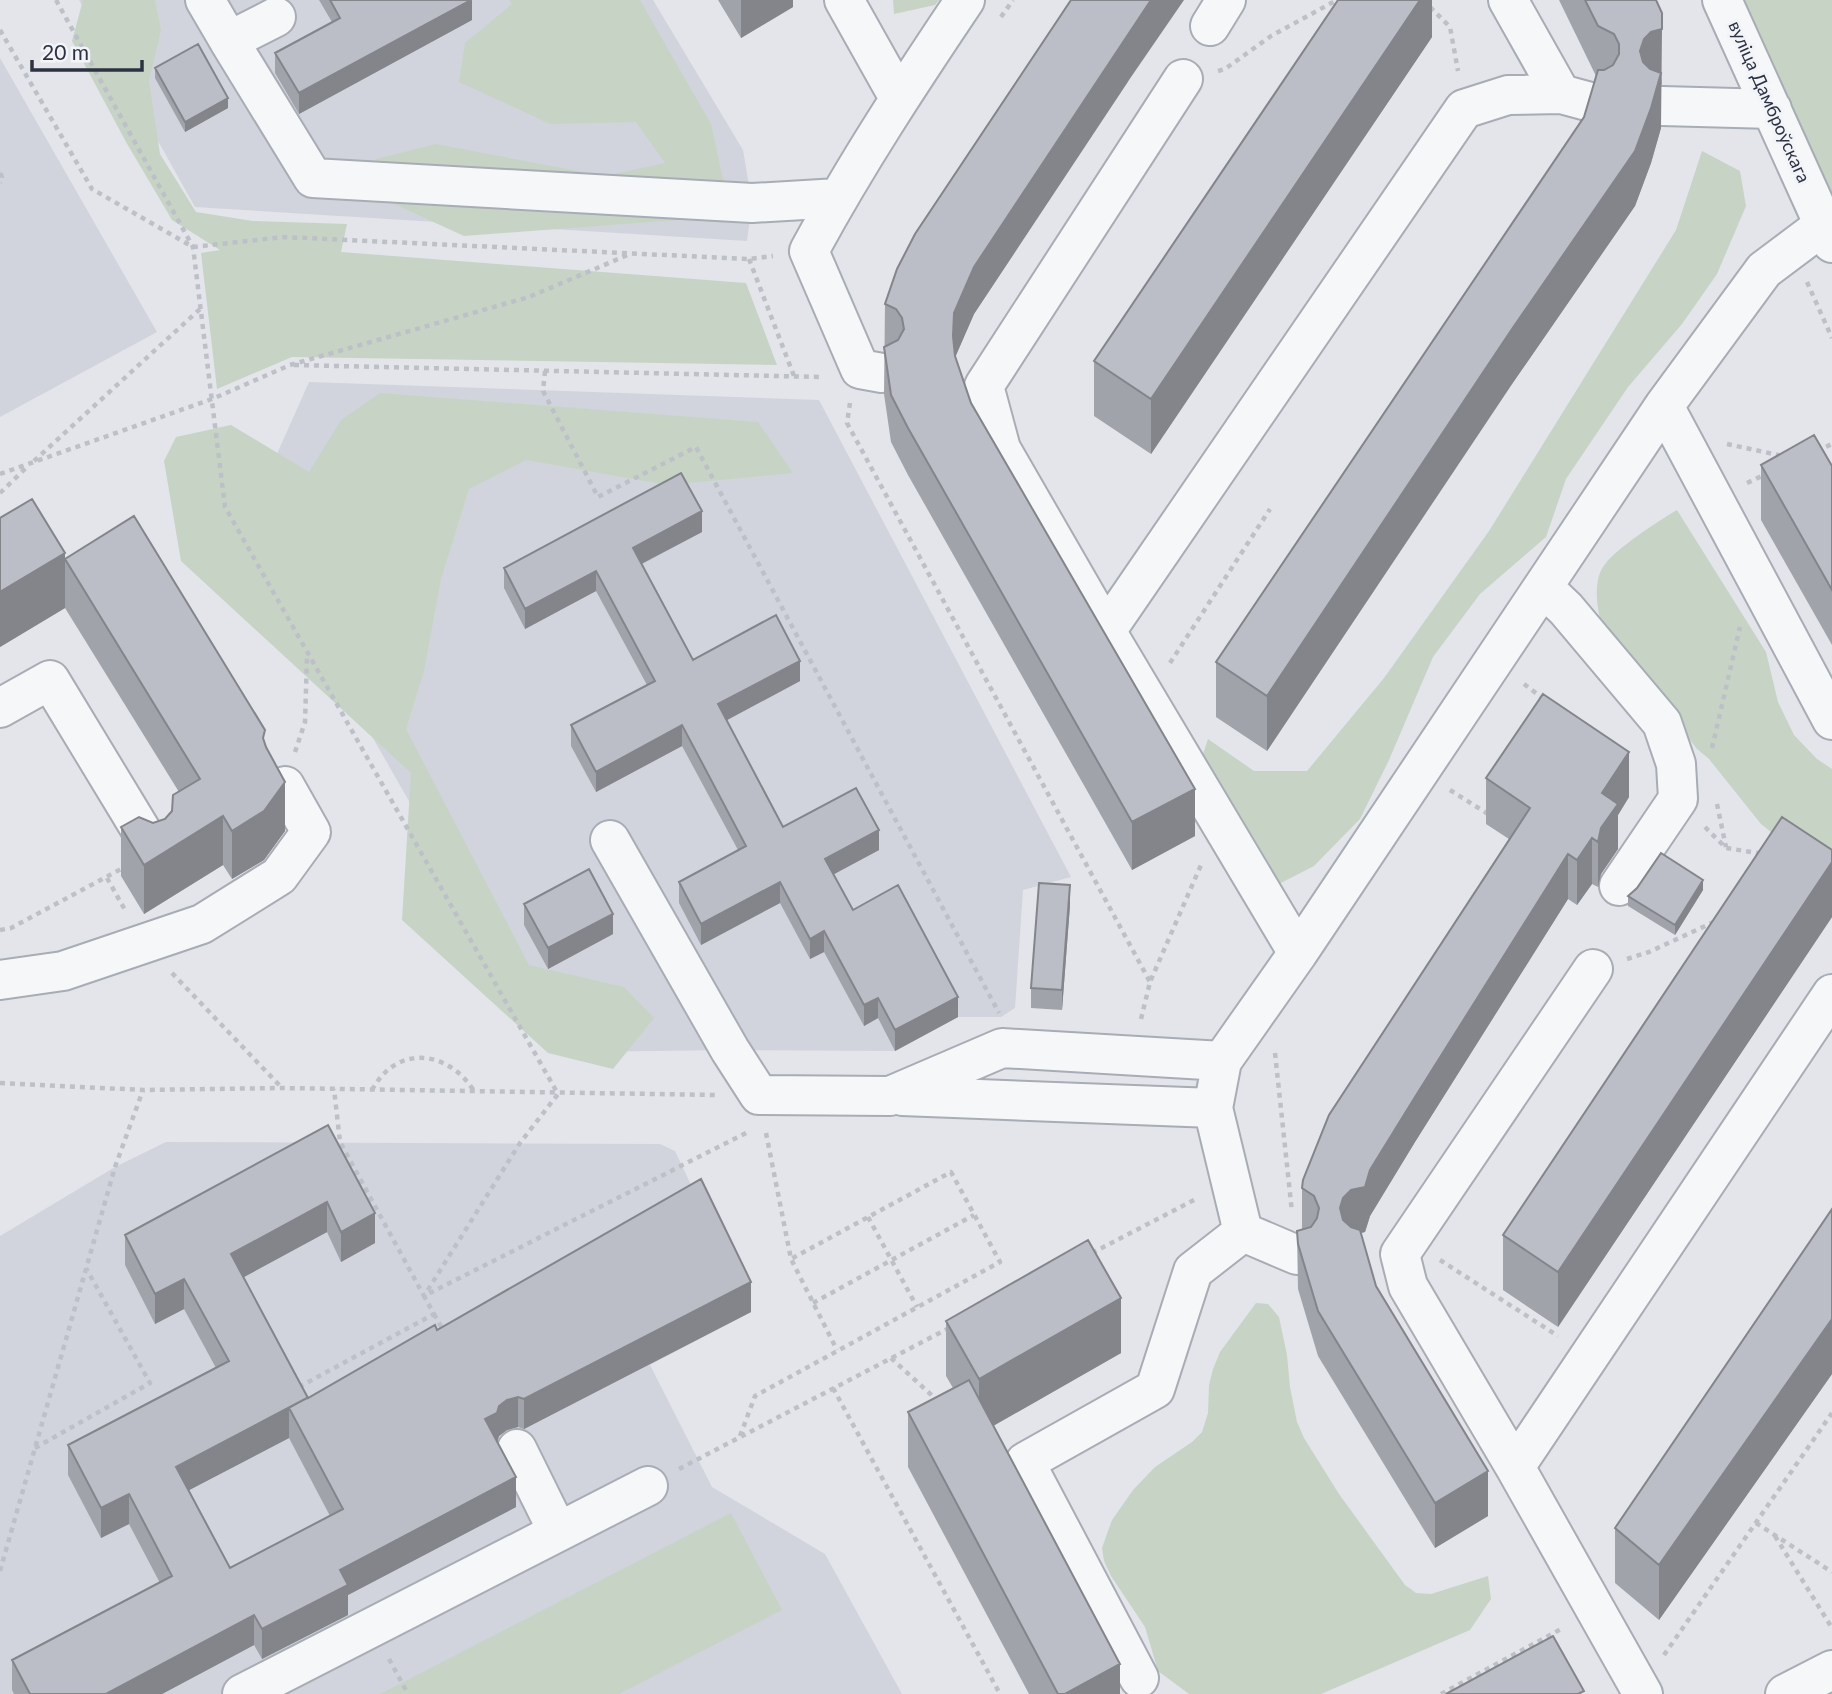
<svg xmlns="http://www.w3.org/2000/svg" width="1832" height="1694" font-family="Lato,sans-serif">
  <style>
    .built { fill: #d1d4dc }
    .green { fill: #c7d4c5 }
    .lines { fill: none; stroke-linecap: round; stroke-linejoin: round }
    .minor-casing { stroke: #a8acb4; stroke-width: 42 }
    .path { stroke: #bdc0c6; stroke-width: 4.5; stroke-dasharray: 5 5; stroke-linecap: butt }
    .minor { stroke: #f6f7f9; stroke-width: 38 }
    .wall { fill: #a1a3ab; fill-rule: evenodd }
    .shaded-wall { fill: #83858b }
    .building { fill: #bbbec7; stroke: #83858b; stroke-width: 2; fill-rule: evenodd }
    .labels { text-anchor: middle; stroke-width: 6; stroke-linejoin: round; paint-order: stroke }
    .street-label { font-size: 18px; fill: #2c3242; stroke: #f3f4f8 }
  </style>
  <rect width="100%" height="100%" fill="#e3e5ea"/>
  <path class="built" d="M79 0H653L743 150 752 203 747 241 195 207Z
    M0 58 157 332 0 417Z
    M309 382 819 400 1071 877 1023 890 1015 1008 1001 1017H958L895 1051 730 1050 573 1052 511 980 248 519Z
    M166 1142 660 1144 675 1151 751 1312 650 1365 712 1487 825 1554 902 1694H0V1236L115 1167Z"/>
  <path class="green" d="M83 0H155L161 30 149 81 160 154 196 212 253 221 347 224 341 252 746 283 777 365 292 357 217 389 201 253 220 250 172 220 126 142 72 41Z
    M509 0H640L711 124 731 216 464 236 383 199 376 159 436 144 604 176 665 163 636 122 550 124 459 82 465 43 512 4Z
    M893 0H939L935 5 894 14Z
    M1733 0H1832V209Z
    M1702 151 1740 171 1746 206 1717 274 1682 324 1628 387 1566 479 1546 537 1480 594 1433 657 1389 760 1360 819 1314 866 1275 886 1200 763 1208 739 1254 771H1307L1384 678 1489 531 1676 230Z
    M380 393 758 422 793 473 667 485 526 460 469 489 441 579 424 671 406 729 529 965 624 987 654 1018 613 1069 548 1053 402 920 411 773 181 561 164 461 176 437 231 425 309 472 341 420Z
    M1677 510 1766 652 1778 702 1794 735 1817 759 1832 769V850L1785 838 1771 832 1761 824 1709 759 1697 749 1602 626C1597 610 1593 582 1603 567 1613 550 1660 520 1677 510Z
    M1256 1303 1268 1304 1279 1317 1287 1355 1290 1387 1297 1422 1304 1438 1339 1494 1405 1585 1416 1593 1431 1594 1488 1576 1491 1599 1470 1630 1321 1694H1189L1158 1671 1145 1627 1111 1576 1104 1561 1102 1548 1112 1520 1133 1490 1155 1467 1192 1442 1202 1432 1208 1413 1209 1385 1213 1369 1220 1352Z
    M731 1513 782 1610 619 1694H380Z"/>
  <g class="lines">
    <defs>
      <path id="minor" d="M205 0 229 41
        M844 0 899 98
        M1508 0 1561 94 1598 104
        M1722 0 1832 243
        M276 17 229 41 313 178 752 203 838 198
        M1210 26 1226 0
        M1183 79 984 386 1001 449 1106 631 1298 953
        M1662 106 1772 109
        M882 373 860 369 809 251C856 164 910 82 965 0
        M1664 406 1832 720
        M1544 588 1566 609 1662 723 1676 764 1678 799 1619 886
        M1106 631 1464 109 1508 95 1561 94
        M0 708 50 680 153 850
        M610 840 730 1050 759 1095 890 1096 1002 1048 1222 1061
        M1593 969 1400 1254 1408 1286 1515 1467 1643 1694
        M0 980 63 971 202 924 279 876 311 832 285 786
        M902 1096 1213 1108
        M1297 1255 1243 1232 1213 1108 1222 1061 1298 953 1664 406 1764 270 1824 225
        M517 1449 558 1532
        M1515 1467 1832 994
        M1139 1678 1025 1462 1155 1389 1193 1271 1243 1232
        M242 1694 648 1486
        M1785 1694 1832 1670"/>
    </defs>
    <use href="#minor" class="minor-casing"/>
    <path class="path" d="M56 0 193 247 225 507 558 1094 520 1143 424 1296 340 1142 334 1089
      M1423 0 1450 27 1458 71
      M1001 17 1013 0
      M0 30 92 189 193 247 284 237 749 259 773 256
      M1218 71 1225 69 1271 36 1337 0
      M0 173 2 177 0 183
      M749 259 794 376
      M1807 282 1832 338
      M294 365 821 377
      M545 371 543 391 598 497 696 447 999 1013
      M850 403 847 423 1150 982
      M1727 444 1783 456
      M1817 451 1832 444
      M34 461 200 309
      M0 474 212 399 290 365 529 297 630 254
      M1747 483 1764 475
      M0 493 27 467
      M1170 663 1270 509
      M1524 684 1545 700
      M1712 748 1740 627
      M295 752 305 722 307 657
      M1450 790 1488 814 1490 813
      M1717 804 1726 847
      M1705 827 1726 848 1764 854
      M107 878 125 910
      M0 930 11 928 123 868
      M1627 959 1649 952 1716 921
      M172 973 282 1088
      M1141 1019 1150 982 1201 865
      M1275 1053 1292 1212
      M0 1083 143 1090 282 1088 715 1095
      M372 1090C397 1044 448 1050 474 1091
      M766 1133 791 1259 837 1350
      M868 1217 917 1307
      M1092 1253 1196 1199
      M1440 1260 1558 1336
      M813 1303 974 1215
      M434 1314 443 1330
      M891 1358 938 1401
      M299 1387 434 1314 424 1296 748 1132
      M833 1388 1000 1694
      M740 1436 755 1396 1000 1262 951 1172 791 1259
      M35 1448 150 1383 86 1268
      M679 1469 951 1327
      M1756 1523 1832 1572
      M1775 1536 1832 1628
      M0 1571 115 1167 143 1090
      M1664 1655 1832 1413
      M389 1659 408 1694
      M1441 1694 1563 1628"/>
    <use href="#minor" class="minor"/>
  </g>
  <path class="wall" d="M319 0H472V20L299 114 275 73V53L332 22Z
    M718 0H793V7L741 38Z
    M1432 0V37L1151 454 1094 416V361Z
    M1559 0H1656L1662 84 1661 85V128L1651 163 1635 206 1512 384 1267 751 1216 717V662L1584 117 1596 76Z
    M155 68 228 108 185 132 155 78Z
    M1129 80 974 314 955 357 971 403 1195 836 1132 870 908 475 891 442 884 394 885 304Z
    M1761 465 1832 466V645L1761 520Z
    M0 518 65 559 265 745 285 831 264 860 232 879 223 865 144 914 121 876V827L153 823 165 819 172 811 179 792 65 608 0 647Z
    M702 532 642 564 693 660 800 681 726 720 783 827 879 850 834 874 853 910 958 1017 895 1051 878 1018 864 1026 824 952 810 959 780 903 701 945 679 903V882L738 850 682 746 596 792 571 746V725L647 685 596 591 525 629 504 588V568Z
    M1486 778 1629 797 1618 815V849L1601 874 1598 887 1592 884 1577 905 1568 899 1415 1142 1370 1216 1365 1232 1361 1233 1376 1286 1488 1516 1435 1548 1318 1356 1298 1289 1297 1231 1302 1230V1188L1509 839 1486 824Z
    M1832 850V917L1558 1327 1503 1290V1235Z
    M1703 890 1675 935 1628 906V896Z
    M524 904 613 934 548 969 524 925Z
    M1070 905 1062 1010 1031 1008V988Z
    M328 1125 375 1243 341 1262 327 1232 244 1277 308 1398 437 1330 751 1312 524 1429 518 1427 507 1430 499 1436 497 1442 516 1507 348 1595V1615L262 1659 254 1645 162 1694H14L12 1690V1660L160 1583 129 1524 101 1538 68 1475V1445L216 1368 184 1309 155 1324 125 1265V1235ZM289 1438 330 1516 230 1568 189 1490Z
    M1832 1209V1374L1659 1620 1615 1583V1528Z
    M946 1321 1121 1353 993 1426 1120 1694H1029L908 1467V1412L953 1388 946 1376Z"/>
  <path class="shaded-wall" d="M472 0V20L299 114V93Z
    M741 0H793V7L741 38Z
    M1151 0H1184L1129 80 974 314 954 360 953 336 954 313 974 267Z
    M1420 0H1432V37L1151 454V399Z
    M1662 29 1661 128 1651 163 1635 206 1512 384 1267 751V696L1640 51 1644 39 1651 32Z
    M228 98V108L185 132V122Z
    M702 511V532L633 568V548Z
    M65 553V608L0 647V592Z
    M596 571V591L525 629V609Z
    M800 661V681L718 725V704Z
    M682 725V746L596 792V772Z
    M1629 752V797L1618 815V849L1601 874 1598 887V842L1602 793Z
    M285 782V831L264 860 232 879V831Z
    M1195 789V836L1132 870V822Z
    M223 816V865L144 914V865Z
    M879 830V850L825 879V859Z
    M1592 838V884L1577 905V860Z
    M1568 854V899L1415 1142 1370 1216 1365 1232 1351 1235 1343 1244 1340 1208 1343 1198 1370 1170 1415 1097Z
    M1832 862V917L1558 1327V1272Z
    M1703 880V890L1675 935V925Z
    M780 882V903L701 945V924Z
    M1070 885V905L1062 1010V990Z
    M613 914V934L548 969V948Z
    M824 931V952L810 959V939Z
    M958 997V1017L895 1051V1030Z
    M878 998V1018L864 1026V1005Z
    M327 1202V1232L231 1284V1254Z
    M375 1213V1243L341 1262V1232Z
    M184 1279V1309L155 1324V1294Z
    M751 1282V1312L524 1429V1399Z
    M1121 1298V1353L979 1434V1379Z
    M1832 1319V1374L1659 1620V1565Z
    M518 1397V1427L507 1430 499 1436 497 1443 485 1419 507 1400Z
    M307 1398 289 1408V1438L176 1497V1467Z
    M1488 1471V1516L1435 1548V1503Z
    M516 1477V1507L348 1595V1615L262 1659V1629L340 1570Z
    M129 1494V1524L101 1538V1508Z
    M254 1615V1645L162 1694H106Z
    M1120 1664V1694H1065Z"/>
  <path class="building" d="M330 0H471L299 93 275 53 340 18Z
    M1071 0H1151L974 267 954 313 953 336 955 356 971 403 1195 789 1132 822 908 428 891 395 884 347 898 340 904 329 902 318 896 309 885 304 897 269 915 234Z
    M1338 0H1420L1151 399 1094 361Z
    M1585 0H1656L1662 13V29L1651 32 1644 39 1640 51 1643 62 1650 69 1661 73 1651 108 1635 151 1512 329 1267 696 1216 662 1584 117 1598 70H1604L1613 65 1619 54V44L1614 34 1598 26Z
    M198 44 228 98 185 122 155 68Z
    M1814 435 1832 466V590L1761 465Z
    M681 473 702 511 633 548 693 660 776 615 800 661 718 704 783 827 856 788 879 830 825 859 853 910 898 885 958 997 895 1030 878 998 864 1005 824 931 810 939 780 882 701 924 679 882 746 846 682 725 596 772 571 725 655 681 596 571 525 609 504 568Z
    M32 499 65 553 0 592V518Z
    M134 516 265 730 263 738 266 747 285 782 264 811 232 831 223 816 144 865 121 827 139 817 153 823 165 819 172 811 173 795 200 779 65 559Z
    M1543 694 1629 752 1602 793 1618 804 1601 828 1598 842 1592 838 1577 860 1568 854 1415 1097 1370 1170 1365 1187 1351 1190 1343 1198 1340 1208 1343 1220 1351 1227 1360 1230 1376 1286 1488 1471 1435 1503 1318 1311 1298 1244 1297 1231 1311 1227 1317 1218 1319 1208 1314 1196 1302 1188 1303 1180 1329 1115 1530 808 1486 778Z
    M1782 817 1832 850V862L1558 1272 1503 1235Z
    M1661 853 1703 880 1675 925 1628 896 1637 888Z
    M589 869 613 914 548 948 524 904Z
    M1039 883 1070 885 1062 990 1031 988Z
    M328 1125 375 1213 341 1232 327 1202 231 1254 308 1398 435 1325 437 1330 701 1179 751 1282 524 1399 518 1397 507 1400 499 1406 497 1413 485 1419 516 1477 340 1570 348 1585 262 1629 254 1615 106 1694H30L12 1660 172 1576 129 1494 101 1508 68 1445 229 1361 184 1279 155 1294 125 1235ZM307 1398 289 1408 343 1509 230 1568 176 1467Z
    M1832 1209V1319L1659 1565 1615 1528Z
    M1088 1240 1121 1298 979 1379 946 1321Z
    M969 1380 1120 1664 1065 1694H1058L908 1412Z
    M1553 1636 1584 1691 1578 1694H1446Z"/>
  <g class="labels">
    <g class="street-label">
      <text transform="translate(1769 102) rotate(66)" y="6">вуліца Дамброўскага</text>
    </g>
  </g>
  <path d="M32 60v10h110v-10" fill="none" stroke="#2c3242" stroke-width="3.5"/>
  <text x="42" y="60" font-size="21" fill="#2c3242" stroke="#f3f4f8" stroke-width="5" paint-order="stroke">20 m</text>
</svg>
